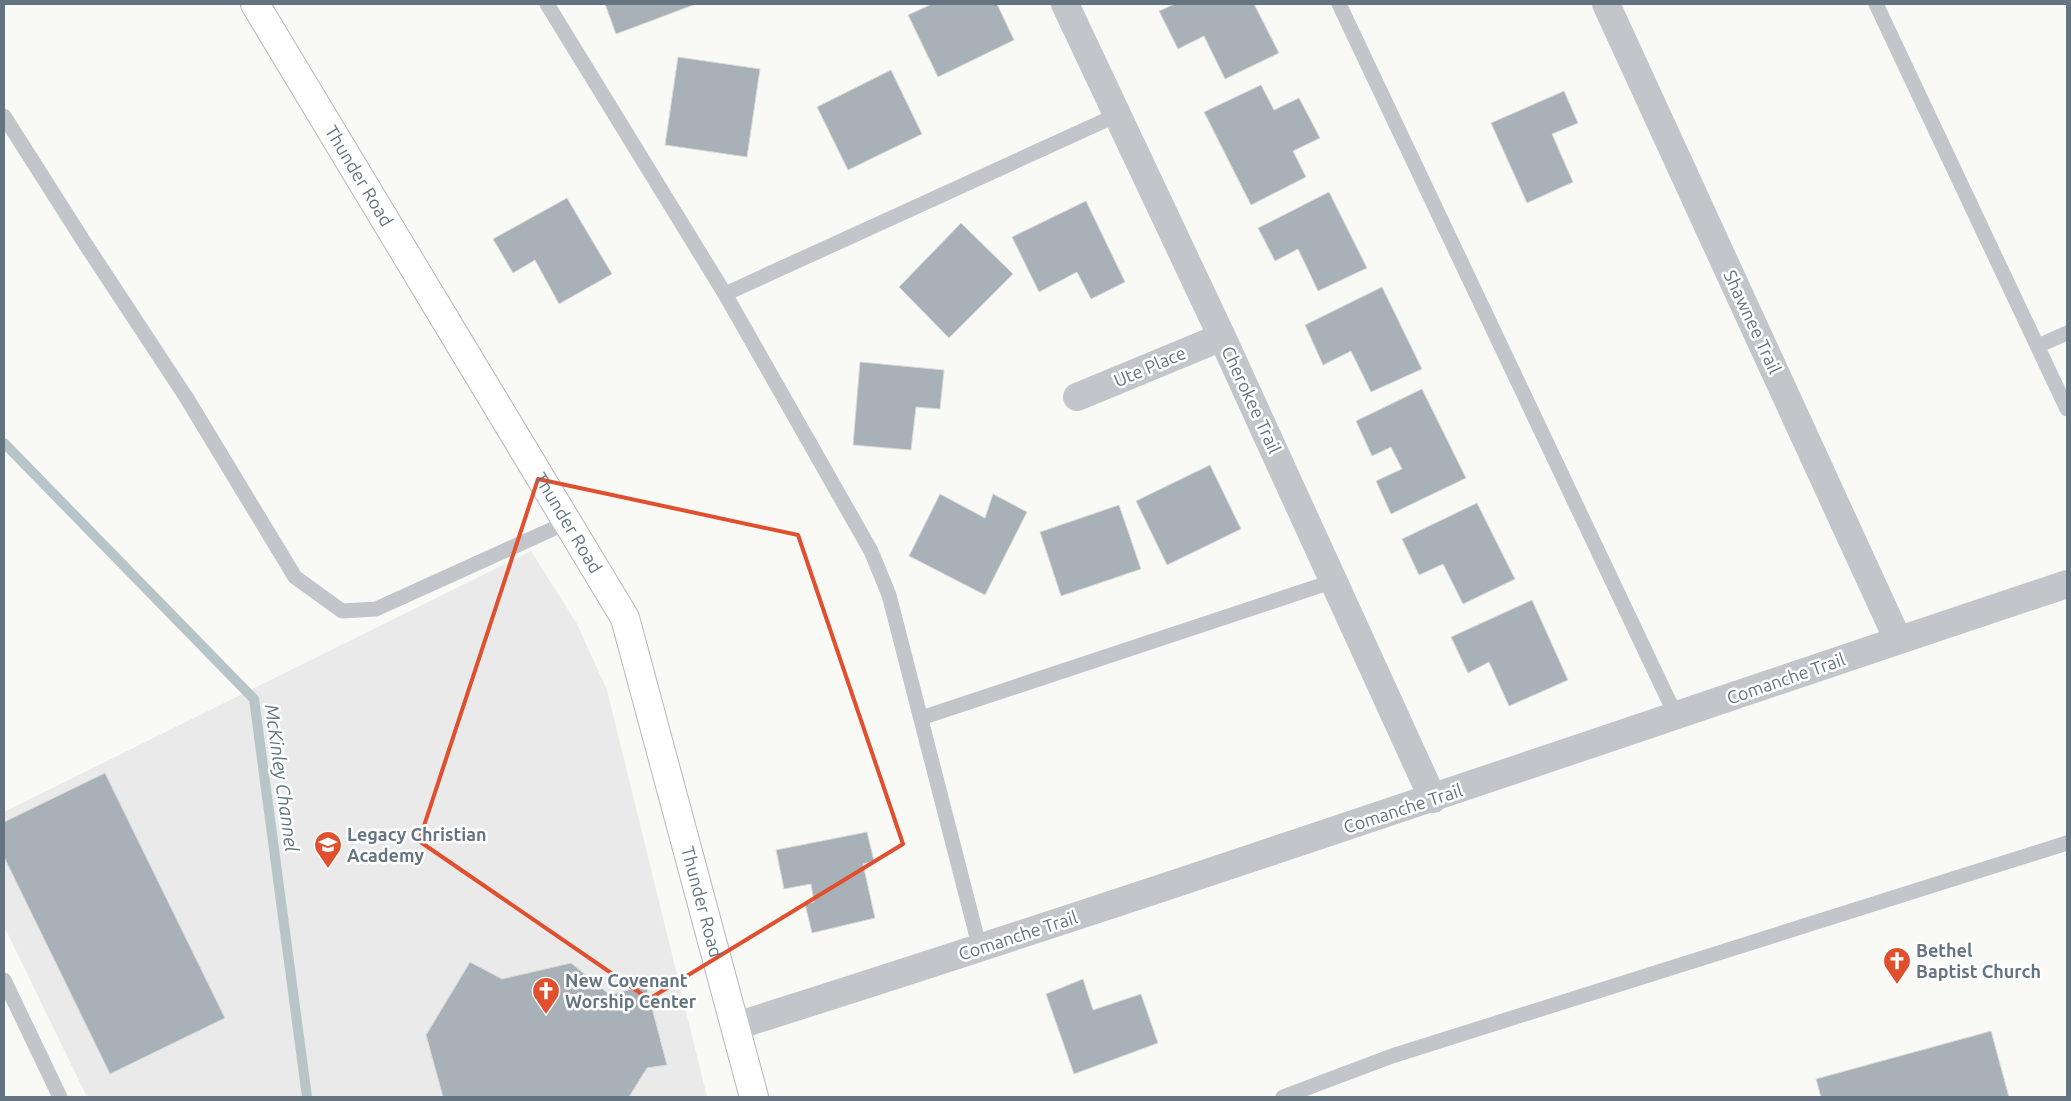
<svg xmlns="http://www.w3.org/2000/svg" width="2071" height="1101" font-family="Ubuntu,sans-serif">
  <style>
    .built { fill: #e9eae9 }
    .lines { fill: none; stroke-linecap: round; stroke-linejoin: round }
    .stream { stroke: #b7c5c8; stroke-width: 10 }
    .building { fill: #a8b1b7; stroke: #dadad8 }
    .secondary-casing { stroke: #b2b8bd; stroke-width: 30 }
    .lane { stroke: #c2c6ca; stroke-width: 15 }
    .street { stroke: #c2c6ca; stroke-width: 28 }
    .secondary { stroke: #fff; stroke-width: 28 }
    .marked { fill: none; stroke: #e0502e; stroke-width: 4; stroke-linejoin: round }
    .labels { text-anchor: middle; stroke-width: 5; stroke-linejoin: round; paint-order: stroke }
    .street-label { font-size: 18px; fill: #647581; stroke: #fff }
    .poi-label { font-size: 18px; font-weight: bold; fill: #647581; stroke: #fff; text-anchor: start }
    .water-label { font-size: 19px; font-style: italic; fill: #5f757b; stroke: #fff }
  </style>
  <rect width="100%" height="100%" fill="#f9f9f6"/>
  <path class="built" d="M531 551 577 624 607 690 707 1097H87L4 926V812Z"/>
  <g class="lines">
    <path class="stream" d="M4 443 254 699 307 1097"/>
  </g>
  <path class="building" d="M605 4H696L616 34Z
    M932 4H997L1014 40 938 77 908 15Z
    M1175 4H1254L1279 53 1225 79 1204 36 1178 49 1159 11Z
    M678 57 760 69 747 157 665 145Z
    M891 70 922 134 848 170 817 107Z
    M1261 85 1274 110 1299 98 1320 138 1293 151 1306 177 1251 205 1204 112Z
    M1564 91 1578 123 1552 134 1573 182 1527 203 1491 123Z
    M1329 192 1367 268 1318 291 1298 249 1275 261 1258 228Z
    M567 198 612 274 559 304 535 260 513 273 493 239Z
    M1086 201 1125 282 1091 299 1077 272 1039 292 1012 237Z
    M961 223 1013 274 949 338 899 287Z
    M1382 287 1422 369 1371 392 1351 351 1323 365 1305 325Z
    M860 362 944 370 940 409 916 407 911 450 853 445Z
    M1422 389 1466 478 1391 514 1376 481 1402 469 1391 447 1372 456 1356 421Z
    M1210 465 1241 529 1167 565 1136 501Z
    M940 494 985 518 993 494 1027 512 985 595 909 556Z
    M1477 503 1515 579 1463 604 1443 564 1419 575 1402 539Z
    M1119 505 1141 569 1061 596 1040 532Z
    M1532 600 1568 680 1509 706 1489 662 1468 673 1451 637Z
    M105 773 225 1018 110 1074 4 857V822Z
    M867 832 874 861 863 864 875 918 812 933 805 904 814 902 811 884 784 889 776 850Z
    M470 962 502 979 571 963 610 995 646 985 667 1065 647 1068 629 1097H443L426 1035Z
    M1083 979 1093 1010 1141 994 1158 1043 1074 1074 1046 994Z
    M1991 1031 2009 1097H1821L1816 1079Z"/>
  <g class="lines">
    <defs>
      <g id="secondary">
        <path id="s1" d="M255 4 625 618 754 1097"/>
      </g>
    </defs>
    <use href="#secondary" class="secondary-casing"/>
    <path class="lane" d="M547 4 725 294 871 551 889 595 980 949
      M1339 4 1676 716
      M1876 4 2067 409
      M4 116 86 245 186 397 295 577 342 611 376 609 568 522
      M725 294 1117 115
      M2038 346 2067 333
      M921 718 1334 581
      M4 980 60 1097
      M1283 1097 1392 1056 2067 843"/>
    <path class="street" d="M1065 4 1222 337 1433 799
      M1606 4 1898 640
      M1077 397 1222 337
      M736 1026C1182 885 1623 732 2067 584"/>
    <use href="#secondary" class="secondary"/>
  </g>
  <path class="marked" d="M538 479 798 535 903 844 649 999 419 841Z"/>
  <defs>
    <symbol id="school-pin" viewBox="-11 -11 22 30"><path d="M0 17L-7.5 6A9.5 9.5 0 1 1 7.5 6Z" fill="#e0502e" stroke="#fff"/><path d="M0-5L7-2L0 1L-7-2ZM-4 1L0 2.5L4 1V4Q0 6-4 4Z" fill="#fff"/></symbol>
    <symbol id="church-pin" viewBox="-11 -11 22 30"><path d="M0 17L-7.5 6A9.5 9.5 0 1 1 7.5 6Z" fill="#e0502e" stroke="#fff"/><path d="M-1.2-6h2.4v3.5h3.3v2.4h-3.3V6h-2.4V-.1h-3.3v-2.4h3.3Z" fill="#fff"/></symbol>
  </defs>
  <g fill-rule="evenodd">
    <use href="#school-pin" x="312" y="829" width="32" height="43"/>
    <use href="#church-pin" x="1881" y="945" width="32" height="43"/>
    <use href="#church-pin" x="530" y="975" width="32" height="43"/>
  </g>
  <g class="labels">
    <g class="street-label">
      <text dy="6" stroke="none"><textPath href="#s1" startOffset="201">Thunder Road</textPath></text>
      <text transform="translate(1752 322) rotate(65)" y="6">Shawnee Trail</text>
      <text transform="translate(1150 367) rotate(-23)" y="6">Ute Place</text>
      <text transform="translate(1251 400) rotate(65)" y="6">Cherokee Trail</text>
      <text dy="6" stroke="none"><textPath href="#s1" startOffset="606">Thunder Road</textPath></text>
      <text transform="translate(1786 679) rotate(-19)" y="6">Comanche Trail</text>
      <text transform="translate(1403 809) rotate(-18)" y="6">Comanche Trail</text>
      <text dy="6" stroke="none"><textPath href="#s1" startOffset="1011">Thunder Road</textPath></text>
      <text transform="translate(1018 936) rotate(-18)" y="6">Comanche Trail</text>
    </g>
    <g class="poi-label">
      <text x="347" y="841">Legacy Christian<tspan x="347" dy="21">Academy</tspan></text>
      <text x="1916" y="957">Bethel<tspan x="1916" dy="21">Baptist Church</tspan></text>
      <text x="565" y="987">New Covenant<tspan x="565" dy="21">Worship Center</tspan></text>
    </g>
    <g class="water-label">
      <text transform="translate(282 778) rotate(82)" y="7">McKinley Channel</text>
    </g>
  </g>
  <rect width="2071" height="1101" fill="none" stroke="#647581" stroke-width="10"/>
</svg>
